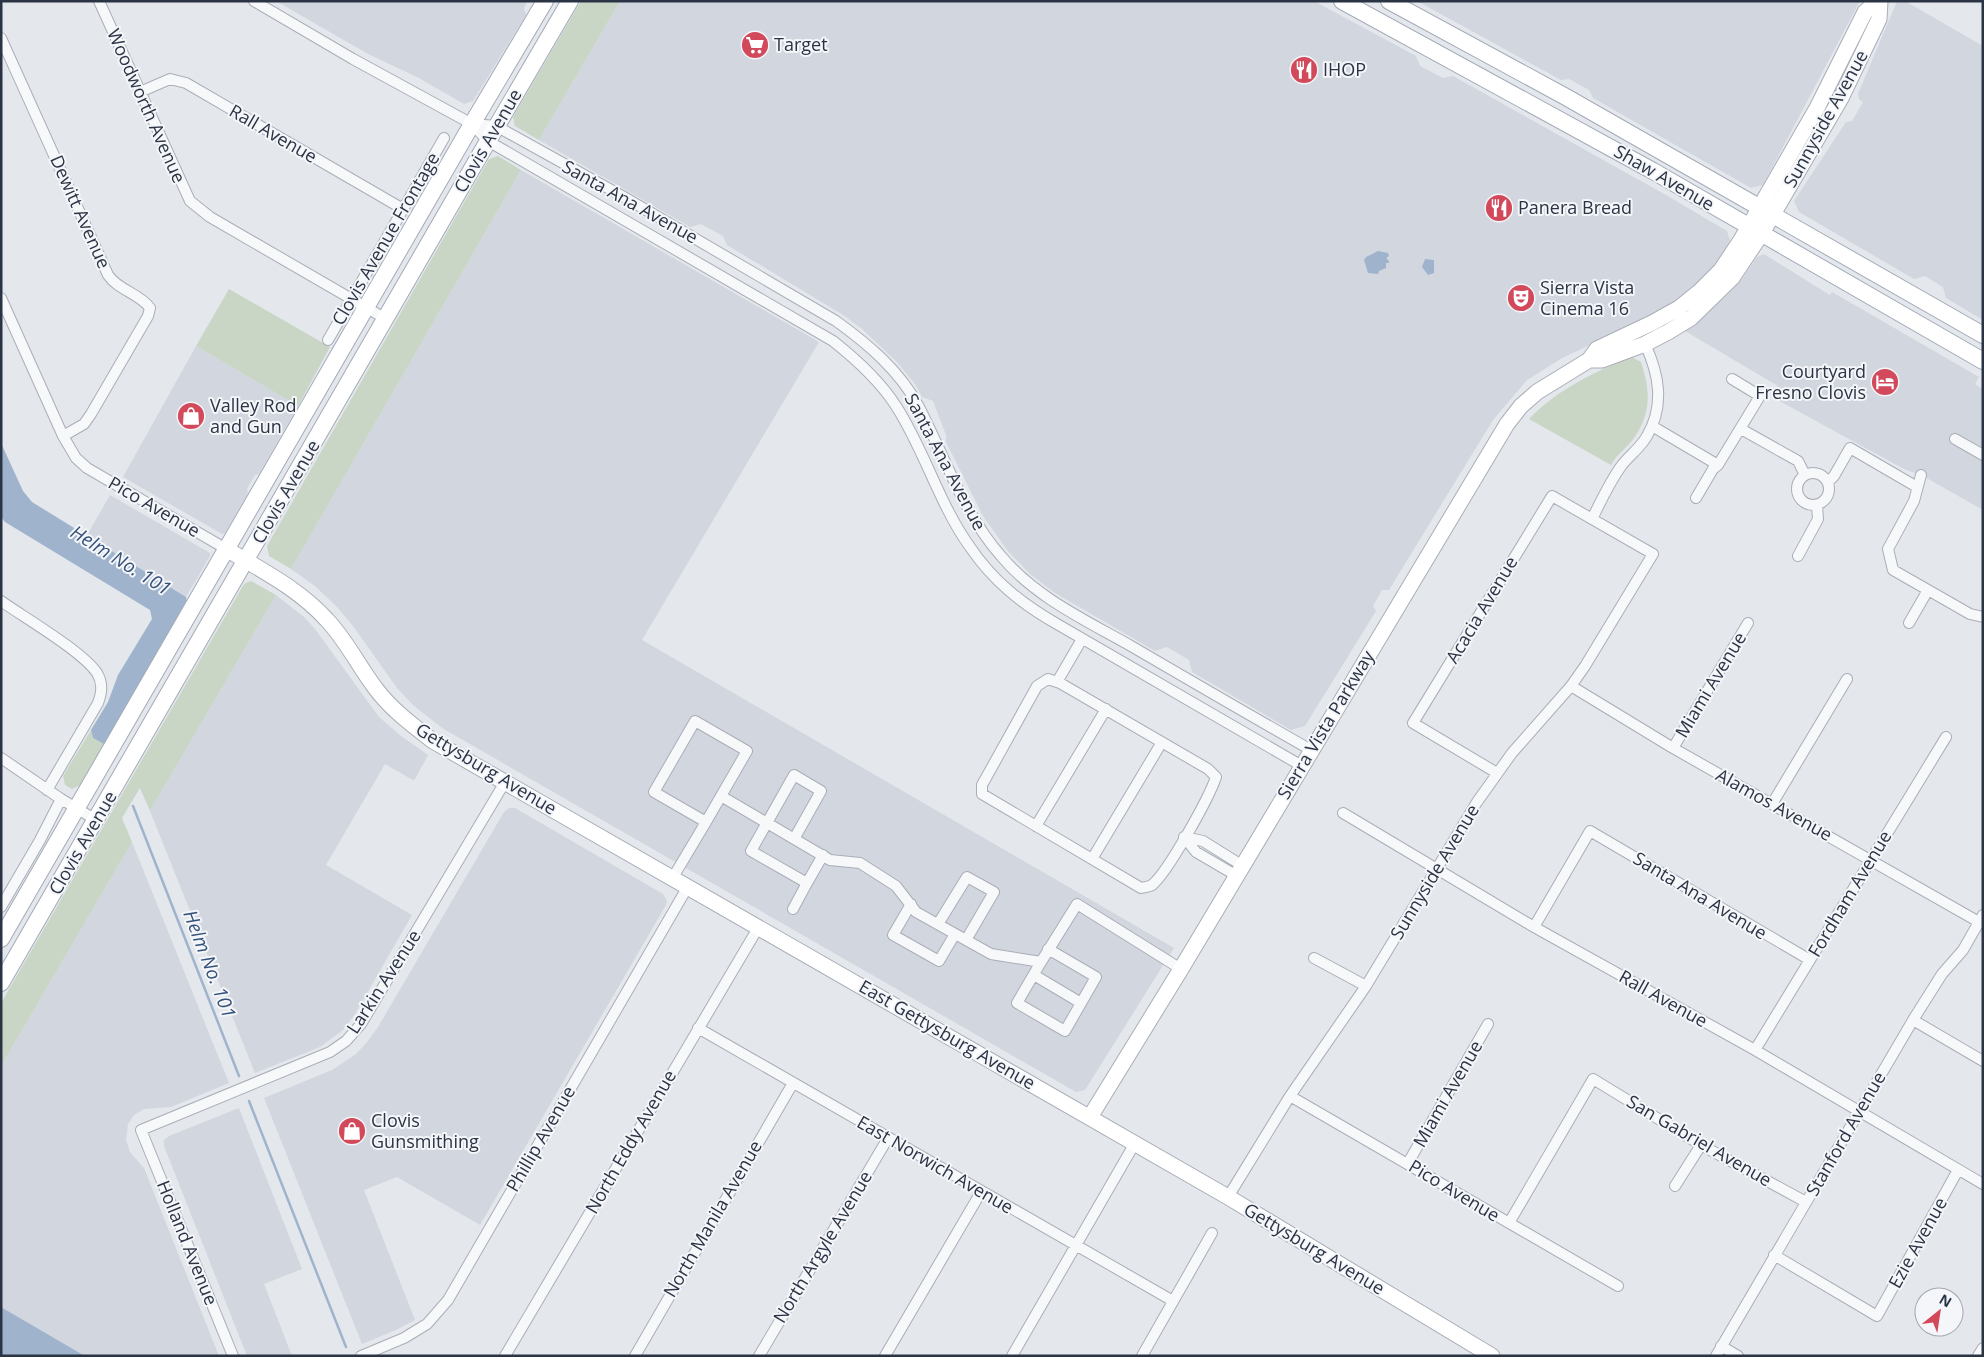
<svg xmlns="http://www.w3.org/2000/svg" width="1984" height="1357" font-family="'Open Sans',sans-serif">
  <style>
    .built { fill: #d2d6de }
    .green { fill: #c9d6c5 }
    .water { fill: #9fb4cc }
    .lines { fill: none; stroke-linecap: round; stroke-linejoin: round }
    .stream { stroke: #9fb4cc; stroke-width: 2.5 }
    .street-casing { stroke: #a9aeb7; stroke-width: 12 }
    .secondary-casing { stroke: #a9aeb7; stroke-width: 17 }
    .primary-casing { stroke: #a3abb8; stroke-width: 18 }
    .street { stroke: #f7f8fa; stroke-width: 10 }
    .secondary { stroke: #fff; stroke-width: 15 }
    .primary { stroke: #fff; stroke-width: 16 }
    .labels { text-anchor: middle; stroke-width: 4; stroke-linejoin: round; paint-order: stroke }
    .poi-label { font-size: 18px; fill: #2b3445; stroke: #f4f6f9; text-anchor: start }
    .street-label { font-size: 18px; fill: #2b3445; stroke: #f4f6f9 }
    .water-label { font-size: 19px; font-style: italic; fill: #34527a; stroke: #f4f6f9 }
  </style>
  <rect width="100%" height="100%" fill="#e4e7ec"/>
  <path class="built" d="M276 1H527L524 9 526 15 473 101 464 104 417 77 368 54Z
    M620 1H1314L1416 56 1420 66 1443 78 1453 76 1666 195 1727 231 1730 241 1723 255 1708 274 1681 298 1653 316 1562 358 1527 380 1493 420 1389 590H1382L1373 606 1376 611 1305 726 1291 730 1192 672 1189 660 1167 647 1155 651 1055 593 1030 574 1008 551 983 516 946 442V435L933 401 922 397 915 384 897 362 862 329 843 315 727 245 723 236 701 224 690 227 539 140Z
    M1417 1H1860L1763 185 1751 188 1593 98 1589 90 1569 79 1561 80Z
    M1897 1H1905L1983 46V320L1946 298 1943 287 1925 276 1914 279 1799 212 1794 201 1846 122 1852 121 1863 102 1859 99 1858 94Z
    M521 170 819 342 642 640 1174 948 1085 1090 1076 1092 442 728 413 705 397 688 353 626 336 606 315 586 291 569Z
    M1764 254 1830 295 1832 292 1979 377 1975 384 1983 389V510L1923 476 1904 469 1772 397 1778 386 1685 331 1698 322 1729 293 1742 279 1757 257Z
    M196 346 298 406 259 474 255 475 247 489 248 493 225 533 222 534 123 477Z
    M110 495 210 553V556L186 597 86 537Z
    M276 595 304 617 315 629 379 717 401 736 428 755 415 779 413 780 385 764 326 865 412 915 355 1014 343 1030 320 1047 255 1073 150 811Z
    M509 808H515L663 894 667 901 666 905 480 1225 397 1177 364 1190 415 1320 396 1330 362 1344 264 1098 332 1070 356 1054 367 1042 378 1027 504 812Z
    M132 842 229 1083 171 1107 144 1109 134 1115 128 1124 126 1140 130 1152 144 1168 219 1356H85L1 1307V1066Z
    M239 1108 302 1269 264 1284 292 1356H247L164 1146V1140L169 1136Z"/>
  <path class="green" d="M581 1H620L539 140 515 126 513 117Z
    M498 156 521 170 291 569 269 556 267 546 489 159Z
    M229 289 330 347 298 406 196 346Z
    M1632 357 1641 362C1650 390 1652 412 1634 438 1627 448 1617 454 1611 465L1529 419C1558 389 1594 372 1632 357Z
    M251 581 276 595 150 811 140 788 122 818 132 842 1 1066V1003L244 584Z
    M91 730 93 738 104 744 80 785 72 789 65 785 63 776Z"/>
  <path class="water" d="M1378 251 1388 253 1389 256 1386 258 1389 261V263H1386V268L1379 271 1378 274 1368 273 1364 260 1366 257Z
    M1425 259 1434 260V273L1428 275 1422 267Z
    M1 443 23 491 32 502 186 597 187 602 104 744 93 738 91 730 108 702 118 675 152 619 150 610 5 522 1 517Z
    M1 1307 85 1356H1Z"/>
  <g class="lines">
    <path class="stream" d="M133 806 239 1076
      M249 1101 346 1347"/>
    <defs>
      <path id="street" d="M99 1 190 201 210 217 386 319
        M254 1 353 59 472 124 488 141 833 341C857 360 880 381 896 406 925 451 939 504 970 547 993 581 1022 604 1057 624L1302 766
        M1 38 108 275C119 291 139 293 150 308L148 316 91 414 84 424 63 436
        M140 92 170 79 186 83 403 209
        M472 124 496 126 624 197 836 321C868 344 900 371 919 407 945 457 963 513 1001 556 1035 597 1085 620 1131 646 1191 681 1251 716 1311 750
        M1 298 63 436 76 458 87 468 228 550
        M328 340 444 138
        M1652 426 1718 465 1713 469 1696 498
        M1741 429 1798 461 1805 475
        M1955 439 1983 455
        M1718 465 1760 396 1732 379
        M1797 489a16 16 0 1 1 32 0a16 16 0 1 1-32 0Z
        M1921 475 1914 501 1888 549 1893 570 1970 614 1983 617
        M1828 482 1834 476 1850 448 1917 487
        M1592 519C1601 501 1610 481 1622 465 1630 455 1641 447 1647 436 1665 405 1659 374 1645 344
        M1798 556 1818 519 1817 505
        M1 601C25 618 82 651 97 673 103 683 102 692 98 703L47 790
        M1909 623 1928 590
        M1048 679 1060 683 1208 769 1216 777C1209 798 1168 872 1152 885 1149 887 1145 887 1141 888L982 794V785L1037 686Z
        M1057 682 1082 639
        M1571 686 1673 748 1979 922
        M1673 748 1748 623
        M1 758 61 799 96 820
        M1772 804 1847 679
        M1343 813 1534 927 1755 1050 1983 1184
        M706 822 721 796
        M1036 826 1106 709
        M1184 837 1196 852 1237 876
        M1184 837 1203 841 1243 866
        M794 839 821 791 794 775 751 851 807 883 823 855
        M1092 859 1162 742
        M672 879 706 822 654 792 695 721 747 751 721 796 830 860 860 863 896 886 916 912 991 954 1041 962 1077 904 1181 969
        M911 904 893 935 939 961 955 934
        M1 907 40 840 61 799
        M793 909 807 883
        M938 924 967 877 994 892 966 940
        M1534 927 1590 831 1810 960
        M1314 958 1366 986
        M1041 962 1017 1003 1065 1031 1096 977 1048 949
        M1034 975 1081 1003
        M1913 1020 1983 1061
        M698 1028 1173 1301
        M1755 1050 1946 737
        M1290 1096 1618 1286
        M1408 1163 1488 1024
        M1675 1186 1701 1145
        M1228 1197 1290 1096 1366 986 1477 802 1512 753 1571 686 1585 666 1653 554 1552 496 1413 723 1497 773
        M1509 1223 1593 1079 1701 1145 1806 1202
        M1774 1255 1877 1316 1958 1170
        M1721 1346 1738 1356
        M233 1356 141 1130 330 1052 346 1041 361 1024 505 782
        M361 1356 404 1338 427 1324 448 1300 687 888
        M505 1356 758 928
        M635 1356 793 1083
        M759 1356 888 1138
        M885 1356 981 1192
        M1012 1356 1135 1143
        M1142 1356 1212 1233
        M1716 1356 1913 1020 1942 974 1963 950 1983 915
        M1978 1356 1983 1348"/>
      <path id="secondary" d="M1589 360H1602L1645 344 1668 332 1691 318 1732 278 1762 233 1841 98 1879 19 1880 1
        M228 550C263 571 299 589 327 620 347 641 359 667 376 689 392 710 412 725 433 741L1228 1197 1492 1356
        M1090 1117 1181 969 1507 424 1521 406 1537 392 1589 360 1597 349 1652 323 1679 308 1700 291 1721 270 1741 240 1817 108 1865 12 1877 1"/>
      <path id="primary" d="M1342 1 1653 171 1983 361
        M1389 1 1566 97 1983 335
        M1 939 472 124 545 1
        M1 983 488 141 570 1"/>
    </defs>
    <use href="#street" class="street-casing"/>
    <use href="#secondary" class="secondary-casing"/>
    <use href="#primary" class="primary-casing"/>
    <use href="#street" class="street"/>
    <use href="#secondary" class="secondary"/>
    <use href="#primary" class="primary"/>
  </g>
  <defs>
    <symbol id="supermarket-disc" viewBox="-11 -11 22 22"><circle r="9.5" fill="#d1495b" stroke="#f4f6f9"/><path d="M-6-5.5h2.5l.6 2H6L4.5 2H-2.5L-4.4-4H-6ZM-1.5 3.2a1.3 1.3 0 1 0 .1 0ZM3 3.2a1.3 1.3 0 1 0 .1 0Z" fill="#fff"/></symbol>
    <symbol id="restaurant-disc" viewBox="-11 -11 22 22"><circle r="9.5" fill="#d1495b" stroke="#f4f6f9"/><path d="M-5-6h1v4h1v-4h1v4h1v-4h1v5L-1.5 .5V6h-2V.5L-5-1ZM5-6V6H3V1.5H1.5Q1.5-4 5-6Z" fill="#fff"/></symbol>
    <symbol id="theatre-disc" viewBox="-11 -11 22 22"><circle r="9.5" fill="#d1495b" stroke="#f4f6f9"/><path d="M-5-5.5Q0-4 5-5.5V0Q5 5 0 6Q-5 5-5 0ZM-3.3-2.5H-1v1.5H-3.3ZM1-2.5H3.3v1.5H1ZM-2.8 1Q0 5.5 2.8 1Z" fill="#fff"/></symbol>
    <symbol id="hotel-disc" viewBox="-11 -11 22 22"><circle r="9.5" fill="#d1495b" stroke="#f4f6f9"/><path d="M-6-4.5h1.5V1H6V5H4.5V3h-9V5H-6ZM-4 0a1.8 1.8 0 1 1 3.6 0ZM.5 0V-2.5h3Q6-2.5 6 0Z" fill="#fff"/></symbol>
    <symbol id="shop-disc" viewBox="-11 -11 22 22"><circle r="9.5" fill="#d1495b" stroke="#f4f6f9"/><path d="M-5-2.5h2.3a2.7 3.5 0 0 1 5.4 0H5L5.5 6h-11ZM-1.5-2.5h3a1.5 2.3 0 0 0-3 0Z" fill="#fff"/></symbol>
  </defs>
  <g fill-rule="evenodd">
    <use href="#supermarket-disc" x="739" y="29" width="32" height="32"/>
    <use href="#restaurant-disc" x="1288" y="54" width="32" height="32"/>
    <use href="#restaurant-disc" x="1483" y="192" width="32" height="32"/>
    <use href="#theatre-disc" x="1505" y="282" width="32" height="32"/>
    <use href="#hotel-disc" x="1869" y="366" width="32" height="32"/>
    <use href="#shop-disc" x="175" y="400" width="32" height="32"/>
    <use href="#shop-disc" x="336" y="1115" width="32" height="32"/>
  </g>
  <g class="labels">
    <g class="poi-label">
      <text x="774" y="51">Target</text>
      <text x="1323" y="76">IHOP</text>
      <text x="1518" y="214">Panera Bread</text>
      <text x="1540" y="294">Sierra Vista<tspan x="1540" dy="21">Cinema 16</tspan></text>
      <text x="1866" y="378" text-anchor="end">Courtyard<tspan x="1866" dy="21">Fresno Clovis</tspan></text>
      <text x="210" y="412">Valley Rod<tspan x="210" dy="21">and Gun</tspan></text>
      <text x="371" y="1127">Clovis<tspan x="371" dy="21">Gunsmithing</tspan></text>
    </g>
    <g class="street-label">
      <text transform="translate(146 106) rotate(66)" y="6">Woodworth Avenue</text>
      <text transform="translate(1826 119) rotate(-61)" y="6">Sunnyside Avenue</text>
      <text transform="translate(273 134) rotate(30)" y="6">Rall Avenue</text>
      <text transform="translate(488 141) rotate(-60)" y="6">Clovis Avenue</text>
      <text transform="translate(1664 178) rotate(30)" y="6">Shaw Avenue</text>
      <text transform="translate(630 202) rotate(29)" y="6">Santa Ana Avenue</text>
      <text transform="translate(80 212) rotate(66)" y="6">Dewitt Avenue</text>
      <text transform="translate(386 239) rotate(-60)" y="6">Clovis Avenue Frontage</text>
      <text transform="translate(945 462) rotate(62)" y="6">Santa Ana Avenue</text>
      <text transform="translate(286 492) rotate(-60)" y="6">Clovis Avenue</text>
      <text transform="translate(154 507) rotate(30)" y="6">Pico Avenue</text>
      <text transform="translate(1482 610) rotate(-59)" y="6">Acacia Avenue</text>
      <text transform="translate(1711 685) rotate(-59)" y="6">Miami Avenue</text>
      <text transform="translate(1326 725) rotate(-59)" y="6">Sierra Vista Parkway</text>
      <text transform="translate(486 769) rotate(31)" y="6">Gettysburg Avenue</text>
      <text transform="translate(1774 805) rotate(29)" y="6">Alamos Avenue</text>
      <text transform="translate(83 843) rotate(-60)" y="6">Clovis Avenue</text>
      <text transform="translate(1435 872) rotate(-59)" y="6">Sunnyside Avenue</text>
      <text transform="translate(1850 894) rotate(-59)" y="6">Fordham Avenue</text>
      <text transform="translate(1700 896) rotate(31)" y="6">Santa Ana Avenue</text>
      <text transform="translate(384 982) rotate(-57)" y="6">Larkin Avenue</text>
      <text transform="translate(1663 999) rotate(29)" y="6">Rall Avenue</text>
      <text transform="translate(947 1035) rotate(30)" y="6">East Gettysburg Avenue</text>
      <text transform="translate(1448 1094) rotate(-60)" y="6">Miami Avenue</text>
      <text transform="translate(1846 1134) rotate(-60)" y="6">Stanford Avenue</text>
      <text transform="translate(541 1139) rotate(-60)" y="6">Phillip Avenue</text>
      <text transform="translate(1699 1141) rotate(30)" y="6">San Gabriel Avenue</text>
      <text transform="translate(631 1142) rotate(-60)" y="6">North Eddy Avenue</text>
      <text transform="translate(935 1165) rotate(30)" y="6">East Norwich Avenue</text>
      <text transform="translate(1454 1191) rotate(31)" y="6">Pico Avenue</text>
      <text transform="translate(713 1219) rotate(-60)" y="6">North Manila Avenue</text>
      <text transform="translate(187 1243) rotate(68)" y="6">Holland Avenue</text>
      <text transform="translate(1918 1243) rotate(-61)" y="6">Ezie Avenue</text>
      <text transform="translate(823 1247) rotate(-59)" y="6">North Argyle Avenue</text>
      <text transform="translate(1314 1249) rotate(31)" y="6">Gettysburg Avenue</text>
    </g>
    <g class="water-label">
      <text transform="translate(121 560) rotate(32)" y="7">Helm No. 101</text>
      <text transform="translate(210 964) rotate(69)" y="7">Helm No. 101</text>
    </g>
  </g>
  <rect width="1984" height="1357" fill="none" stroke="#2b3445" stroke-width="5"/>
  <g transform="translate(1939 1312) rotate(30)"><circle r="24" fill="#f4f6f9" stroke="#a4a8b1"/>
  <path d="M0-4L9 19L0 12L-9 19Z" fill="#d1495b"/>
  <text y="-8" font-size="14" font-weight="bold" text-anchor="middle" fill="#2b3445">N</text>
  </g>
</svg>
